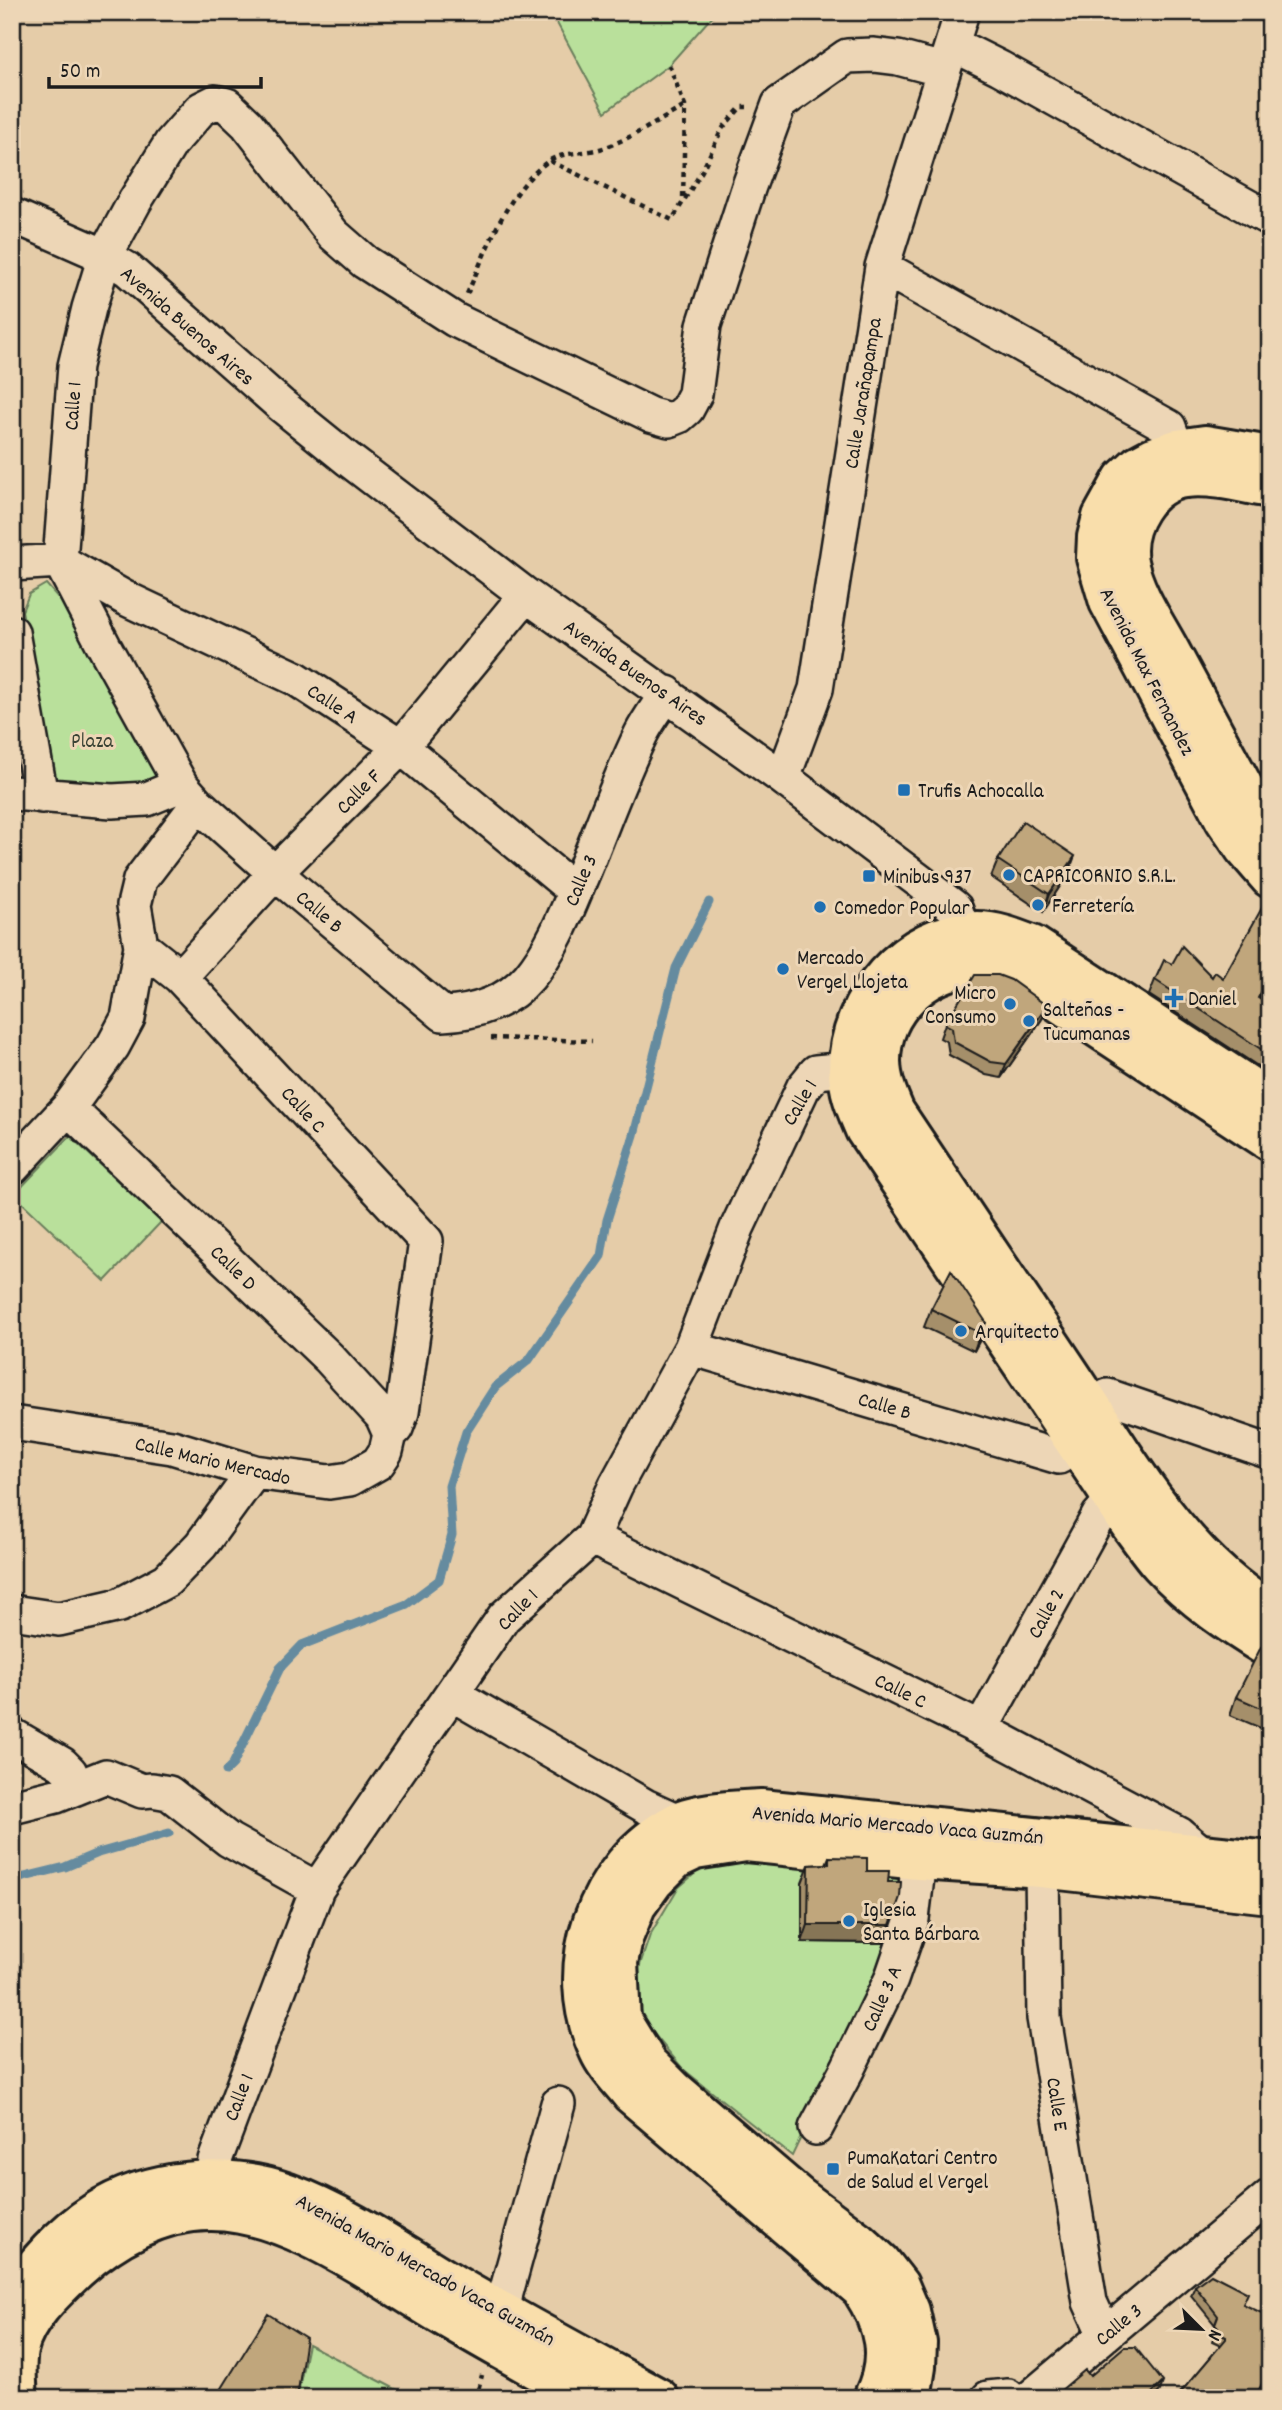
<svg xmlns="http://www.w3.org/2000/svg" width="1282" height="2410" font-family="Dekko,sans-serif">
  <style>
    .green { fill: #b9e09b; stroke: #6a7e5c; stroke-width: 2 }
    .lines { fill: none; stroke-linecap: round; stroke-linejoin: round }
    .stream { stroke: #658b9f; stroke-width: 9 }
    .minor-casing { stroke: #1c1c1c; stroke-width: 38 }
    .major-casing { stroke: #1c1c1c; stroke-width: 44 }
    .path { stroke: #1c1c1c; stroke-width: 4.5; stroke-dasharray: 5 5; stroke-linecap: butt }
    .minor { stroke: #edd6b6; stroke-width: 33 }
    .major { stroke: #f9deab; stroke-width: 38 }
    .wall { fill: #a58f6b; stroke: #1c1c1c; stroke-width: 2 }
    .shaded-wall { fill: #867457; stroke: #1c1c1c; stroke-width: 2 }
    .building { fill: #c0a67c; stroke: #1c1c1c; stroke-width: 2 }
    .poi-dot { fill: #1f6fb2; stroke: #edd6b6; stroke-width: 2.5 }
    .labels { text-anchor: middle; stroke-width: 6; stroke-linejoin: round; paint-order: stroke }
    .street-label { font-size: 21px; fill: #1c1c1c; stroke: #edd6b6 }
    .park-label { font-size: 21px; fill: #3b4335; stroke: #edd6b6 }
    .poi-label { font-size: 21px; fill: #1c1c1c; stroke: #edd6b6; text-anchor: start }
  </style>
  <rect width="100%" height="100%" fill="#e5cca8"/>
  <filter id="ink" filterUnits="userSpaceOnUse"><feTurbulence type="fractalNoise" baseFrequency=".0143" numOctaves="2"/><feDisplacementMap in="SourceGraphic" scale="14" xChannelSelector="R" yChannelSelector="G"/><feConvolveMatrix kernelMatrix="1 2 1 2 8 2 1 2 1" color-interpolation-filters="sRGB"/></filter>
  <g filter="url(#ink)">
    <path class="green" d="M551 12H716L669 65 605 112Z
      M46 584 61 601 151 756 160 778 148 786 57 783 22 611 29 594Z
      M70 1136 161 1222 105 1281 14 1195Z
      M758 1862 888 1873 904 1882V1897L883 1966 792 2156 683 2069 644 2022 634 1983 650 1935 678 1888 707 1863Z
      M308 2344 413 2398H297Z"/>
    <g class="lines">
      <path class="stream" d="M226 1771 233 1764 280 1668 302 1645 407 1604 439 1580 452 1535 449 1486 466 1432 495 1387 529 1360 601 1256 607 1220 634 1135 676 968 709 902
        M12 1880 65 1867 98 1853 169 1833"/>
      <defs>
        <path id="minor" d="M952 44 1000 68 1270 219
          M12 215 105 256 127 269 281 405 349 460 526 595 783 778 955 908 964 932
          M882 267 1169 427 1177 449
          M12 564 60 561 105 648 181 785 198 804 275 873 443 1014C475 1013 508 1002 529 977 554 947 568 908 583 873 602 827 619 779 641 734 648 720 658 707 667 693
          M12 632 41 796
          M783 778 816 689 882 267 962 12
          M12 793 112 801 147 799 181 785
          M575 891 401 747 295 678 125 598 60 561 75 366 89 308 105 256 135 201 171 143 201 109 215 102 227 105 247 124 333 234 365 262 455 320 651 415 669 420 679 416 687 409 695 394 704 325 749 186 779 104 847 56 874 55 898 58 943 70
          M180 977 275 873 401 747 526 595
          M68 1108 329 1358 382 1416 390 1434
          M12 1168 68 1108 113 1046 128 1018 141 946
          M691 1348 1059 1457 1078 1445
          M1093 1408 1108 1396 1270 1452
          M12 1423 172 1447 254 1472 329 1482 350 1479 378 1463 386 1451 390 1434 396 1428 402 1412 426 1241 180 977 141 946 134 905 140 880 198 804
          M592 1538 981 1729 1179 1834 1202 1853
          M12 1612 59 1619 120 1605 167 1580 201 1545 254 1472
          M452 1694 645 1806 678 1821
          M981 1729 1099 1515 1113 1500
          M12 1735 62 1764 70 1772 76 1788
          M12 1807 56 1796 106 1776 142 1791 152 1790 169 1793 229 1840 317 1889
          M1042 1868 1044 2018 1090 2302 1105 2335
          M816 2128 848 2068 891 1980 912 1919 919 1860
          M212 2180 215 2160 317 1889 504 1617 592 1538 616 1485 691 1348 737 1228 803 1088 816 1072 848 1069
          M503 2313 506 2293 558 2104
          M988 2398 1008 2396 1010 2398
          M1030 2398 1270 2196"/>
        <path id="major" d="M1270 456 1205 445 1177 449 1153 457 1138 465 1123 479 1102 517 1097 537 1096 558 1109 602 1225 820 1244 848 1270 878
          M1270 488C1242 483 1214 475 1185 478 1147 483 1122 526 1128 562 1134 592 1154 622 1169 649 1196 699 1223 749 1250 799L1270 827
          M1270 1100 1034 946C1016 939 997 931 977 931 906 931 848 1001 848 1069 848 1092 857 1111 865 1130L1131 1526C1141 1539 1150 1553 1161 1565 1192 1599 1231 1625 1270 1649
          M1270 1141 1016 974C1007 971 998 966 990 965 985 964 979 965 974 966 925 970 881 1009 881 1061 881 1079 888 1096 895 1112 952 1198 1010 1283 1067 1369 1125 1455 1178 1556 1270 1611
          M12 2296C35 2265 61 2234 94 2213 147 2178 228 2171 288 2193 346 2214 402 2253 455 2285 522 2324 591 2361 659 2398
          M18 2398C17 2382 15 2366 18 2350 25 2318 55 2291 77 2270 113 2237 160 2211 210 2211 287 2210 376 2276 440 2314 489 2343 538 2370 588 2398
          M873 2398C893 2358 884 2324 861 2289L631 2094C620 2080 606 2067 599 2051 560 1968 595 1865 677 1822 695 1812 739 1810 761 1809L1270 1861
          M911 2398 916 2367 917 2343 910 2311 899 2285 881 2262 858 2241 798 2196 674 2090 648 2064 621 2020 618 1962 623 1938 636 1906 654 1881 676 1859 695 1850 746 1842 919 1860 1042 1868 1270 1894"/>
      </defs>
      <use href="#minor" class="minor-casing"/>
      <use href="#major" class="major-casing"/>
      <path class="path" d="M669 65 685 106 683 201
        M550 161 672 220 702 171 722 129 741 107H747
        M467 294C488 248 505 194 547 162 562 151 586 154 603 148 632 138 658 121 685 106
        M491 1038 592 1041
        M476 2398 482 2375"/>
      <use href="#minor" class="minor"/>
      <use href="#major" class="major"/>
    </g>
    <path class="wall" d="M998 860 1068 874 1043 912 991 877Z
      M1212 977 1223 978 1270 1006V1074L1149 995 1155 980Z
      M1047 1006 1042 1019 1001 1078 986 1075 949 1055 947 1042 940 1038 945 1024Z
      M931 1309 986 1322 974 1351 924 1327Z
      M1270 1651V1732L1230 1715 1236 1697Z
      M829 1857 867 1871 883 1943 802 1942V1883L809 1865 826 1864Z
      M1195 2286 1270 2317V2370L1256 2398H1176L1221 2345 1212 2341 1214 2336 1211 2334 1215 2325 1191 2295Z"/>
    <path class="shaded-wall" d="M1075 856 1068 874 1043 912 1049 894Z
      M1270 976V981L1252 1013 1258 998Z
      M1047 1006 1042 1019 1001 1078 1006 1064Z
      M986 1322 980 1340 974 1351 980 1333Z
      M808 1925H890L883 1943 802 1942Z
      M1270 2367V2370L1256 2398H1255Z
      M1163 2382 1160 2391 1153 2398H1147Z"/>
    <path class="building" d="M1023 821 1075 856 1049 894 998 860Z
      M1268 897 1270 898V976L1258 998 1270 1006V1055L1155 980 1164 960 1172 964 1182 946 1212 977 1215 972 1223 978Z
      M975 975H998L1011 980 1047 1006 1006 1064 991 1062 954 1042 952 1028 945 1024Z
      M951 1270 986 1322 980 1333 931 1309Z
      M1261 1647 1270 1651V1712L1236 1697Z
      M829 1857 867 1858V1871H889L888 1882H901L900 1897 890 1925H808L809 1865 829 1864Z
      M1211 2274 1248 2293 1243 2304 1270 2317V2367L1255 2398H1176L1226 2339V2337L1215 2332 1218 2327 1215 2324 1218 2316 1195 2286Z
      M268 2314 306 2338 297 2398H216Z
      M1124 2347H1135L1163 2382 1147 2398 1053 2397 1085 2370 1090 2376Z"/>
  </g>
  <g class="poi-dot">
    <rect x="897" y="783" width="14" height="14" rx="3.5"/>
    <circle cx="1009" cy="875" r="7"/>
    <rect x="862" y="869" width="14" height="14" rx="3.5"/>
    <circle cx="1038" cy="905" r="7"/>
    <circle cx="820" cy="907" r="7"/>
    <circle cx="783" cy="969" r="7"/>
    <path d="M1170.5 987.5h7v7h7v7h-7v7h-7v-7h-7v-7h7z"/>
    <circle cx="1010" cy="1004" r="7"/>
    <circle cx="1029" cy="1021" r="7"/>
    <circle cx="961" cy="1331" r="7"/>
    <circle cx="849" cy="1921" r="7"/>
    <rect x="826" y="2162" width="14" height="14" rx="3.5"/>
  </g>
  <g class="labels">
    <g class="street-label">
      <text transform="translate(188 325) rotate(41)" y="7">Avenida Buenos Aires</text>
      <text transform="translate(862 393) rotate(-81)" y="7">Calle Jarañapampa</text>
      <text transform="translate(72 406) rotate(-86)" y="7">Calle 1</text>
      <text transform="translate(1148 671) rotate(63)" y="7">Avenida Max Fernandez</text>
      <text transform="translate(636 672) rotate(35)" y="7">Avenida Buenos Aires</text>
      <text transform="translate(333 703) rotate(33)" y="7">Calle A</text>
      <text transform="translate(358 791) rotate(-45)" y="7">Calle F</text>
      <text transform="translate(580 880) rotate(-67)" y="7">Calle 3</text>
      <text transform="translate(320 911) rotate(40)" y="7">Calle B</text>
      <text transform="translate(799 1102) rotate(-60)" y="7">Calle 1</text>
      <text transform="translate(304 1109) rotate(47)" y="7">Calle C</text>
      <text transform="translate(234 1267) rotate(44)" y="7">Calle D</text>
      <text transform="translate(885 1405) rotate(16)" y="7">Calle B</text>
      <text transform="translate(213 1460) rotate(13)" y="7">Calle Mario Mercado</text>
      <text transform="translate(517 1609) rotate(-46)" y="7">Calle 1</text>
      <text transform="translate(1045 1613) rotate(-61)" y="7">Calle 2</text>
      <text transform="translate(901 1690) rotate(26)" y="7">Calle C</text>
      <text transform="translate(898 1824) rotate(5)" y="7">Avenida Mario Mercado Vaca Guzmán</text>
      <text transform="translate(881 1998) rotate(-66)" y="7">Calle 3 A</text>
      <text transform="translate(238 2097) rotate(-69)" y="7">Calle 1</text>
      <text transform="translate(1058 2104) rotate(81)" y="7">Calle E</text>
      <text transform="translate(426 2269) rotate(29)" y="7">Avenida Mario Mercado Vaca Guzmán</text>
      <text transform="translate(1118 2324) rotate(-40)" y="7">Calle 3</text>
    </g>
    <g class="park-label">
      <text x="92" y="747">Plaza</text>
    </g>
    <g class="poi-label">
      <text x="918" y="797">Trufis Achocalla</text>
      <text x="1023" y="882">CAPRICORNIO S.R.L.</text>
      <text x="883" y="883">Minibus 937</text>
      <text x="1052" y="912">Ferretería</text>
      <text x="834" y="914">Comedor Popular</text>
      <text x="797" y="964">Mercado<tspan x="797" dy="24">Vergel Llojeta</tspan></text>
      <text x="996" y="999" text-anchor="end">Micro<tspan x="996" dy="24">Consumo</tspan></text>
      <text x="1188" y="1005">Daniel</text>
      <text x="1043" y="1016">Salteñas -<tspan x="1043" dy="24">Tucumanas</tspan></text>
      <text x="975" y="1338">Arquitecto</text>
      <text x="863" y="1916">Iglesia<tspan x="863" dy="24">Santa Bárbara</tspan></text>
      <text x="847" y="2164">PumaKatari Centro<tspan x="847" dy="24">de Salud el Vergel</tspan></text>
    </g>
  </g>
  <rect width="1282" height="2410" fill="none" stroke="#edd6b6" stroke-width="42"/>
  <rect x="21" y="21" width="1240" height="2368" fill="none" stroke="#1c1c1c" stroke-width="2.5" filter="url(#ink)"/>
  <g transform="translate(1201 2329) rotate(114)" stroke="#edd6b6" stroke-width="5" paint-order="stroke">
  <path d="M0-5L12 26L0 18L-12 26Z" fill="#1c1c1c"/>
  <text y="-10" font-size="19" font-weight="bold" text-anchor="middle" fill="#1c1c1c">N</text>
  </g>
  <path d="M49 77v10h212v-10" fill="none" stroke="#1c1c1c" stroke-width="3.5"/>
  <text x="60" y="77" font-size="21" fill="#1c1c1c" stroke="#edd6b6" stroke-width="5" paint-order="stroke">50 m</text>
</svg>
